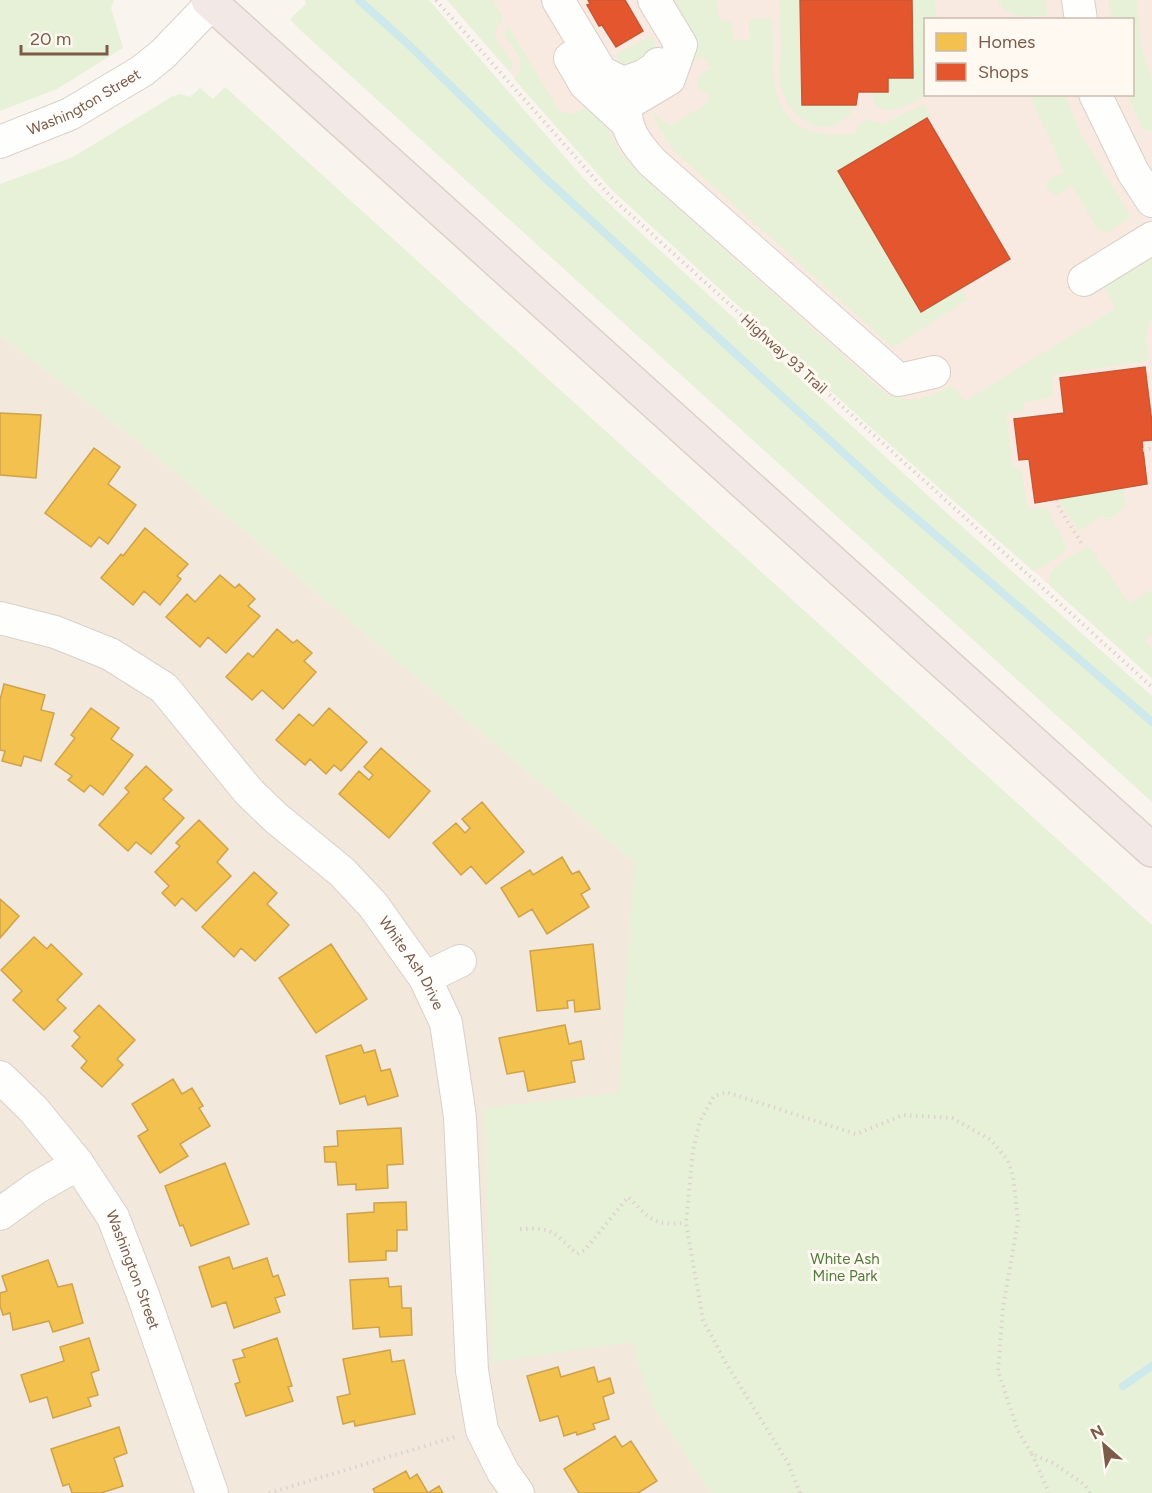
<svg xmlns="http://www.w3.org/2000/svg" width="1152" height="1493" font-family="Figtree,sans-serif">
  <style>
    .residential { fill: #f2e8db }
    .commercial { fill: #f9eae1; fill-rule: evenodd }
    .green { fill: #e6f1d7 }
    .homes { fill: #f2c14e; stroke: #cfa24c; stroke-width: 1.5 }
    .shops { fill: #e4572e; stroke: #c55836; stroke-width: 1.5 }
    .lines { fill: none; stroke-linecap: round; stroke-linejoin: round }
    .stream { stroke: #cee9eb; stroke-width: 8 }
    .minor-casing { stroke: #d8d0ca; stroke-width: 34 }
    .highway-casing { stroke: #dbd1ca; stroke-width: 36 }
    .path { stroke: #dcd4ce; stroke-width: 4; stroke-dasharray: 1.5 4.5; stroke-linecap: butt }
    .minor { stroke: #fefefc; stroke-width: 32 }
    .highway { stroke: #f2e9e6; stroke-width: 33 }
    .labels { text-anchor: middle; stroke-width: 6; stroke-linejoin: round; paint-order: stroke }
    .street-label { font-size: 15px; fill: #7c5b49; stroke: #fff9f1 }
    .park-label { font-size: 15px; fill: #507c3d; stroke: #fff9f1 }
  </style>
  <rect width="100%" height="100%" fill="#f9f5ee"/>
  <path class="residential" d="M0 335 149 450 634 862 1152 1493H0Z"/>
  <path class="commercial" d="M447 0H1152V678L612 190ZM926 20H1132V94H926Z"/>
  <path class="green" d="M0 0H114L111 8 123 48 57 89 0 111Z
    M305 0H429L584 179 619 213 949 515 1152 696V802L298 28 290 19 306 4Z
    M447 0H493L503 17 495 31V35L498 43 513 63V67L509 71Z
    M671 0H717L718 15 721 20 732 21 733 40H750L749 19 772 18C776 60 762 122 818 133 829 135 844 136 855 133L858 126 868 119 883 124 924 104 931 116 838 171 920 311 960 288 968 299 893 348 673 150 650 112 670 126 706 104 710 95 697 88 700 75 711 68 703 56 693 62 690 58Z
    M779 0H799L801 105H856C850 117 838 128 823 127 795 124 779 97 779 70 779 62 782 54 781 47 781 31 779 16 779 0Z
    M912 0H935L936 19 926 20 927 95C909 104 877 125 871 92H888V78L913 77Z
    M997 0H1046L1047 15C1026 18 1010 20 997 0Z
    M1109 0H1137L1141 45 1152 81V132L1143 129 1127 95 1132 94V20L1111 19Z
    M509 27 559 111 571 114 589 106 596 111 620 152 637 172 886 394C914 405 927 398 952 385L965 401 1116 308 1101 283 1152 253V316L1146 334 1148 361 1053 374V397L1024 402V411L1006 414 1013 468 1021 469 1028 509 1047 508 1068 549 1046 565 1033 571 869 426 612 190 514 79C529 61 514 50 503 34Z
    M652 35 656 45 654 53 626 72 615 55Z
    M225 87 1152 925V1493H711L653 1407 631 1342 492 1362 484 1108 619 1093 634 862 149 450 0 335V184L73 157 173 96 181 94 190 97 200 88 213 99Z
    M1030 95H1065L1081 134 1131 217 1108 232 1099 231 1072 186 1055 196 1046 187 1048 180 1064 172Z
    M1124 488 1126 507 1107 521 1103 515 1079 531 1062 506 1060 499Z
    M1089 546 1130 604 1152 589V634L1145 641 1152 648V678L1049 585C1045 565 1075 555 1089 546Z"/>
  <path class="homes" d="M0 413 41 415 36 478 0 475Z
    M94 448 120 467 108 484 136 505 108 544 99 537 91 547 45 513Z
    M145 528 188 564 177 576 181 579 160 605 144 591 133 605 101 578 121 554 123 556Z
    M220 575 235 588 239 584 255 599 248 606 260 616 226 653 208 637 200 647 166 617 187 594 195 602Z
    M277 629 293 643 297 640 312 653 304 661 316 672 283 709 262 690 252 700 226 677 248 653 253 657Z
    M4 684 45 695 41 710 54 713 41 761 24 756 21 766 2 761 5 751 0 750V700Z
    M91 708 119 728 111 739 133 755 103 795 90 785 84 792 68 780 72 776 55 764 75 738 71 735Z
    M329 708 367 742 341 771 334 765 326 774 310 759 305 765 276 740 299 714 313 726Z
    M381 748 430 791 389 838 339 794 359 771 369 780 373 775 364 767Z
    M146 766 172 790 163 799 184 818 151 854 136 842 128 851 99 825 129 792 125 788Z
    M482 802 524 852 486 884 471 866 461 875 433 843 456 823 465 833 470 828 462 819Z
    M199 820 228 849 217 862 231 876 196 911 182 898 175 906 162 893 169 886 155 872 180 846 176 843Z
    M562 857 572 874 579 871 590 889 581 894 589 907 547 934 532 909 519 917 501 888 530 870 533 875Z
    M254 872 277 893 267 904 289 925 255 961 241 948 234 957 202 927Z
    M0 899 19 916 0 938Z
    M34 937 47 949 51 944 82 974 57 1000 66 1008 44 1030 13 1000 22 991 1 970Z
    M331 944 367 999 316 1033 279 978Z
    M593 944 600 1009 575 1012 574 1000 567 1001 568 1008 537 1011 530 951Z
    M99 1005 135 1040 117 1059 123 1065 102 1087 81 1068 87 1061 72 1046 80 1037 74 1031Z
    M565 1025 569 1044 581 1041 584 1059 571 1061 575 1082 528 1091 524 1071 507 1074 499 1038Z
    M361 1045 364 1053 375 1050 381 1071 390 1069 398 1096 368 1105 365 1096 340 1104 326 1056Z
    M173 1079 182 1094 192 1088 203 1106 199 1108 210 1126 180 1144 188 1156 160 1173 138 1136 148 1130 132 1104Z
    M401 1128 403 1164 387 1165 388 1188 356 1190V1184L338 1185 336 1162H325L324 1147 338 1146 337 1131Z
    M225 1163 249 1224 191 1246 183 1225 180 1226 165 1186Z
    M406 1202 407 1230H397V1251H386V1260L349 1262 347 1214 374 1212V1203Z
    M229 1257 233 1269 267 1258 273 1277 278 1275 285 1295 275 1298 280 1312 234 1328 226 1302 212 1307 199 1267Z
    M48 1260 58 1287 72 1284 83 1323 53 1332 49 1321 13 1330 10 1313 3 1315 0 1306V1293L7 1291 2 1276Z
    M388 1278 389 1287 401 1286 402 1308H411L412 1335 380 1337 379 1327 353 1329 350 1280Z
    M89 1338 99 1370 91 1373 98 1395 88 1398 91 1406 53 1418 47 1397 30 1402 21 1375 64 1361 60 1347Z
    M277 1338 292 1386 288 1387 293 1401 246 1416 235 1384 240 1382 233 1360 245 1357 242 1350Z
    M390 1350 392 1362 404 1360 415 1414 355 1426 354 1421 343 1424 337 1397 350 1394 343 1359Z
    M558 1367 561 1377 594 1367 598 1382 610 1378 614 1393 603 1397 609 1419 593 1424 595 1429 577 1435 576 1432 564 1436 558 1416 540 1421 527 1376Z
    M119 1427 127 1453 114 1458 123 1486 101 1493H72L69 1484 63 1486 51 1449Z
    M615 1436 622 1447 631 1441 657 1481 638 1493H579L564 1469Z
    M406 1471 410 1479 417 1474 428 1493 439 1486 443 1493H375L373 1489Z"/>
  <path class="shops" d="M588 0H625L643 31 616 47 602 25 599 26 587 5 590 4Z
    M800 0H912L913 78H888V92H858L856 105H802Z
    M927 118 1010 259 921 312 838 171Z
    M1145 367 1152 423V440L1142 441 1147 484 1035 503 1029 459 1019 460 1014 419 1064 413 1060 378Z"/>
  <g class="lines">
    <path class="stream" d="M359 0 409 45 545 178 888 494 1152 722
      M1123 1386 1152 1366"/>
    <defs>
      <g id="minor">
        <path d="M558 0 601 72 623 83 643 76 657 67 658 64"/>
        <path d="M654 0 681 45 669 79 625 105C626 131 635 143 652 162L899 380 934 372"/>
        <path d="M1078 0 1081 20"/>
        <path d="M570 58 585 84 626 122"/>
        <path d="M1095 94 1133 172 1152 201"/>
        <path id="s1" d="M0 142 70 114 142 71 163 54 215 0"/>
        <path d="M1084 280 1152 238"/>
        <path id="s2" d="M0 618 55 632 110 654 164 688 249 792 276 818 342 872 373 905 425 978 446 1023 460 1117 472 1371 482 1430 503 1472 518 1493"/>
        <path d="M425 978 460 961"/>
        <path id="s3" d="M0 1077 33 1109 78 1164 113 1217 143 1295 212 1493"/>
        <path d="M0 1214 36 1188 78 1164"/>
      </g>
      <path id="highway" d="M208 0 1152 850"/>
    </defs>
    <use href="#minor" class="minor-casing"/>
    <use href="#highway" class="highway-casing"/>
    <path class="path" d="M436 0 611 197 1152 687
      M1143 450 1152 448
      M1057 500 1059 508 1082 544
      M520 1229C554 1227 553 1232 577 1254L585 1250 628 1197C652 1220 651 1225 686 1223
      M1032 1454 1049 1493
      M269 1493 455 1437
      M800 1493 788 1463 726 1363 703 1320 686 1223 693 1150 700 1121 714 1096 726 1092 856 1134 903 1115 952 1118 991 1140 1008 1161 1013 1176 1018 1221 1003 1308 998 1371 1018 1431 1032 1454 1053 1463 1085 1485 1090 1493"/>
    <use href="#minor" class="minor"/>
    <use href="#highway" class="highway"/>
  </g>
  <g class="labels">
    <g class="street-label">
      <text dy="5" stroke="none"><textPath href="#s1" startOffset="93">Washington Street</textPath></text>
      <text transform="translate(784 354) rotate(42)" y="5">Highway 93 Trail</text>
      <text dy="5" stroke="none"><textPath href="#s2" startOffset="552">White Ash Drive</textPath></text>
      <text dy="5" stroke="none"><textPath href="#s3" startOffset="237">Washington Street</textPath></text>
    </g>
    <g class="park-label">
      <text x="845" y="1264">White Ash<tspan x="845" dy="17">Mine Park</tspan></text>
    </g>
  </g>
  <rect x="924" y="18" width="210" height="78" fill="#fff9f1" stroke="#cbbaae" stroke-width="1.5"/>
  <rect x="936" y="33" width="30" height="18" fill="#f2c14e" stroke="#cbbaae" stroke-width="1.5"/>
  <text x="978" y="48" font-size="18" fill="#7c5b49">Homes</text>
  <rect x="936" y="63" width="30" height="18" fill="#e4572e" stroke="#cbbaae" stroke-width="1.5"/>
  <text x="978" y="78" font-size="18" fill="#7c5b49">Shops</text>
  <g transform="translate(1104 1445) rotate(332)" stroke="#fff9f1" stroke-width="4.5" paint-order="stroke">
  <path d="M0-4.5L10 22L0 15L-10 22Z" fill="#7c5b49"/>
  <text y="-9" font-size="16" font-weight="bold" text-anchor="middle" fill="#7c5b49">N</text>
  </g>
  <path d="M21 45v9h86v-9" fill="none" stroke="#7c5b49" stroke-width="3"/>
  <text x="30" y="45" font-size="18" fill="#7c5b49" stroke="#fff9f1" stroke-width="4.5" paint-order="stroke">20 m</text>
</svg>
